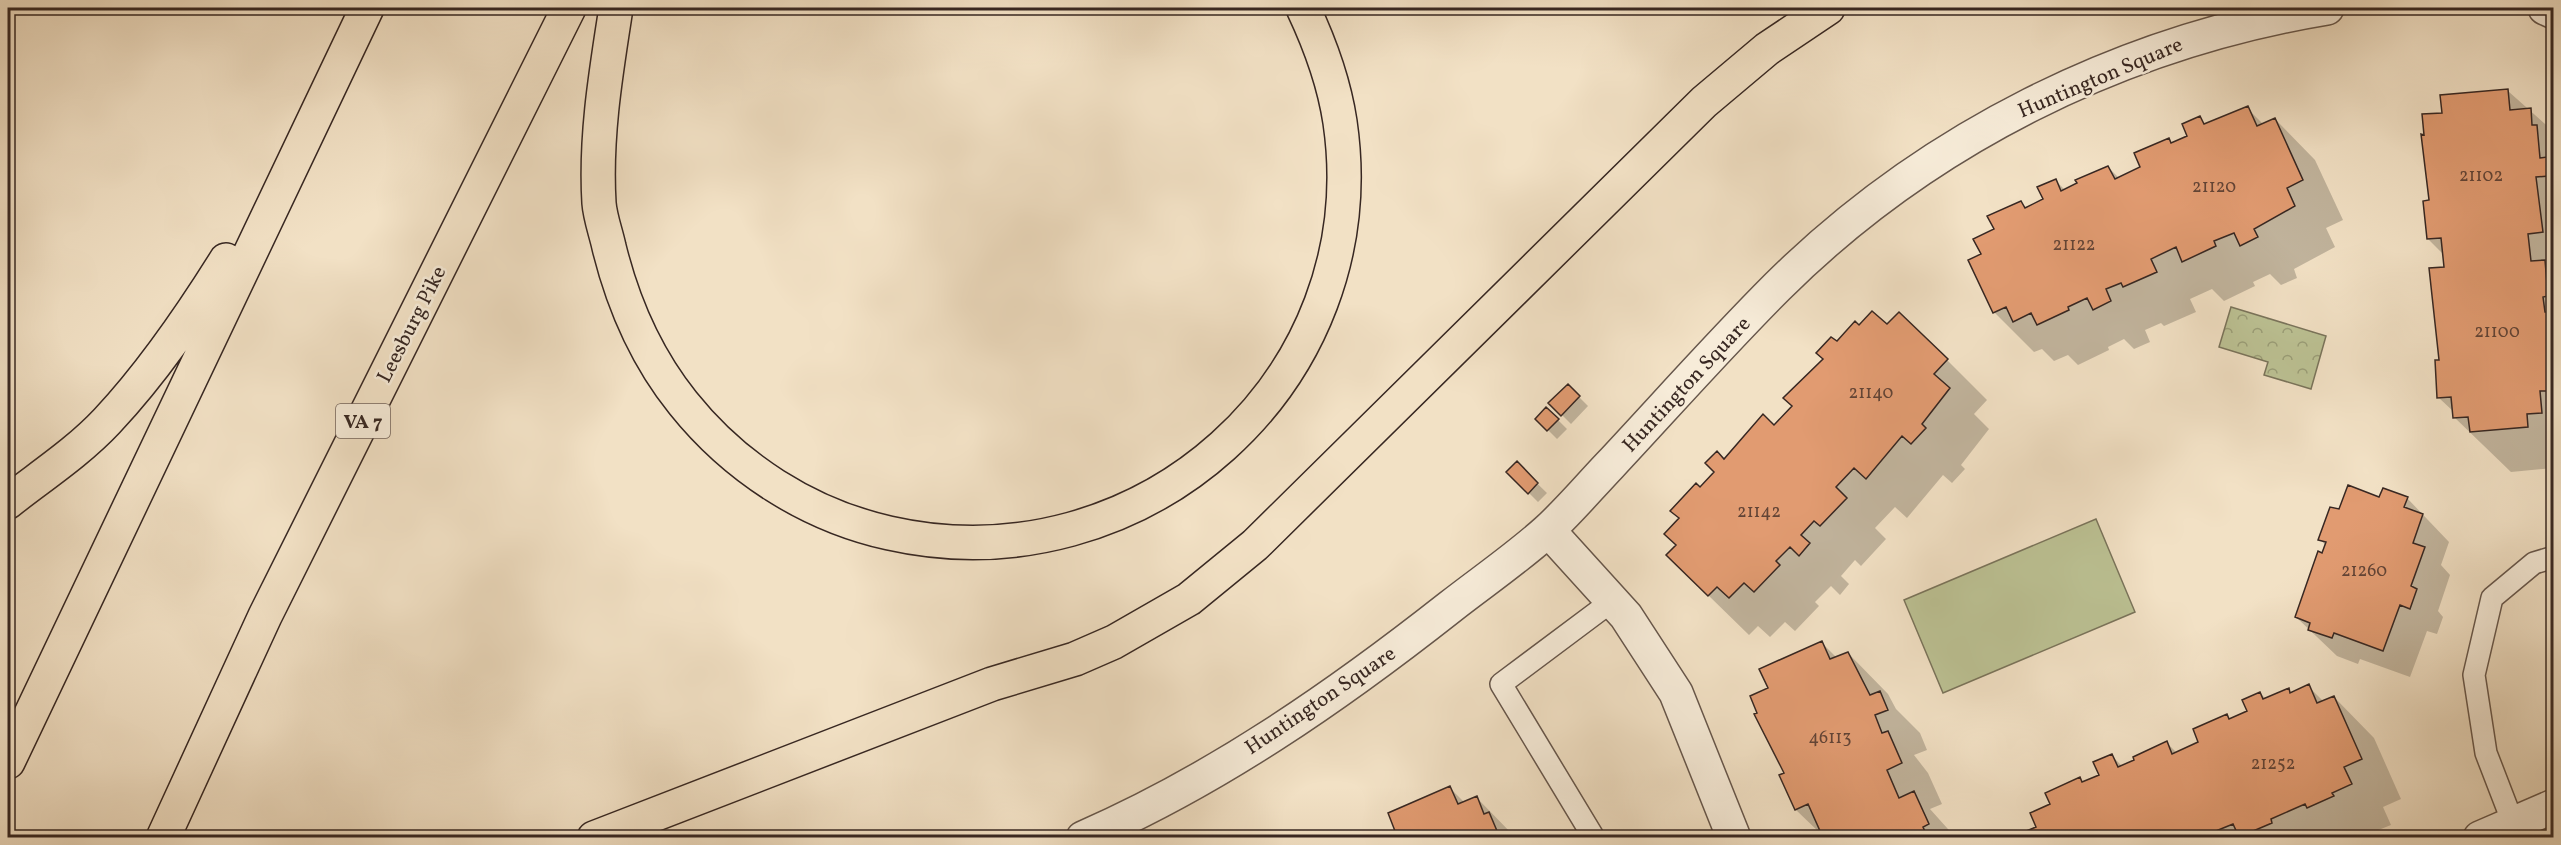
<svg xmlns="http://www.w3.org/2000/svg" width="2561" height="845" font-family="Vollkorn,serif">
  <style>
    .grass { fill: #bcc294; stroke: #7a745b; stroke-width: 1.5 }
    .forest { fill: url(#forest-crowns); stroke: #7a745b; stroke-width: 1.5 }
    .shadow { fill: #0003 }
    .building { fill: #e19b71; stroke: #372722; stroke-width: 1.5 }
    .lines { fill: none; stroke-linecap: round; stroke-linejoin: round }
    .lane-casing { stroke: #66564b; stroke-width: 24 }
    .street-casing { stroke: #66564b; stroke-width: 36 }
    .highway-casing { stroke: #372722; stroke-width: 36 }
    .lane { stroke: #f7ecd9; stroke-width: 21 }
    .street { stroke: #f7ecd9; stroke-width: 33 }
    .highway { stroke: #f2e1c5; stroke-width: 33 }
    .labels { text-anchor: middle; stroke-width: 5; stroke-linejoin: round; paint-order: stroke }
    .number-label { font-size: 18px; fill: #624436 }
    .shield { fill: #f7ecd9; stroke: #716259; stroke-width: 1.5 }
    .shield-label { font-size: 20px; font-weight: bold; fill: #372722 }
    .street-label { font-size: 21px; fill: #372722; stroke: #f7ecd9 }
  </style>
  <defs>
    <pattern id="forest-crowns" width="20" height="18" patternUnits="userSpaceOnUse" patternTransform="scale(1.5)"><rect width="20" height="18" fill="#bcc294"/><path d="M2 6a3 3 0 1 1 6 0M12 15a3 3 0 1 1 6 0" fill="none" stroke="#9a9e78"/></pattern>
  </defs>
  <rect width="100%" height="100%" fill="#f2e1c5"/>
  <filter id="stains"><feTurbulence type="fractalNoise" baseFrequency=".00333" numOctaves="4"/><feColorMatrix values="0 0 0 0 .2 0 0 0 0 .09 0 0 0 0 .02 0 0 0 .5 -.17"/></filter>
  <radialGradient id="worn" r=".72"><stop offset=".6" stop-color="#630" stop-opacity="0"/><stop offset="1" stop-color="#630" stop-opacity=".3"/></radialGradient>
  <path class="grass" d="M2096 519 2135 612 1943 693 1904 600Z"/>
  <path class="forest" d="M2231 307 2326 336 2311 389 2264 375 2268 362 2219 347Z"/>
  <path class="shadow" d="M2508 91 2554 132V468L2511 472 2454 417V412L2439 398 2445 268 2444 255 2428 239 2431 202 2426 136 2443 114Z
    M2247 108 2264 125 2275 119 2315 160 2343 220 2326 228 2335 247 2294 269 2297 278 2281 285 2270 274 2253 282 2255 286 2224 301 2212 289 2190 299 2196 312 2164 326 2161 323 2145 330 2150 342 2134 349 2124 339 2108 347 2109 350 2078 365 2068 355 2054 361 2042 349 2034 352 1994 312 1983 255 1996 230 2021 203 2027 208 2045 200 2055 180 2065 190 2108 167 2119 178 2142 168 2168 139 2173 144 2189 136 2199 118 2206 125Z
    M1887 326 1947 360 1987 400 1974 414 1989 429 1961 465 1965 469 1952 483 1943 475 1907 518 1895 507 1875 528 1886 539 1861 566 1855 560 1841 576 1849 584 1840 595 1831 586 1815 602 1819 606 1795 631 1785 622 1770 637 1758 626 1749 635 1708 595 1678 545 1680 519 1700 489 1724 461 1774 427 1794 406 1837 343 1859 327Z
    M1568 386 1588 406 1571 424 1550 403Z
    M1537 419 1558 420 1567 429 1557 439Z
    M1517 464 1547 493 1538 502 1508 472Z
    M2380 498H2407L2449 542 2441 565 2450 575 2438 611 2443 617 2437 634 2427 631 2410 677 2360 659 2358 664 2337 656 2296 617 2326 546 2320 539 2339 511Z
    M1822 643 1837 658 1848 653 1888 694 1896 709 1920 733 1927 750 1914 755 1928 773 1942 804 1930 809 1956 838H1810L1820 833 1796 810 1786 774 1770 689Z
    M2308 686 2324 702 2334 697 2374 738 2401 799 2383 807 2391 825 2371 833 2373 836 2029 838 2052 805 2080 779 2084 783 2101 776 2112 756 2123 767 2167 743 2177 753 2200 743 2226 716 2230 720 2249 712 2260 693 2266 699 2288 690 2292 693Z
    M1450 788 1465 803 1476 797 1516 838H1384L1397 831Z"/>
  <path class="building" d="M2508 89 2510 110 2531 108 2532 125H2537L2540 158 2547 157 2549 176 2536 177 2543 232 2528 234 2531 261 2545 260 2548 296 2543 297 2545 312H2554V333L2547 334 2554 391H2540L2542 413 2527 414 2528 427 2470 432 2468 417 2453 418 2451 397 2437 398 2435 360H2439L2429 268 2444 267 2441 238 2427 239 2423 201 2429 200 2421 134 2424 135 2422 114 2442 113 2440 95Z
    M2248 106 2257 126 2275 118 2303 180 2287 188 2295 206 2254 229 2258 237 2240 246 2234 233 2214 241 2216 246 2182 262 2176 247 2151 259 2157 272 2123 287 2121 283 2106 289 2111 301 2093 310 2087 298 2068 307 2069 310 2037 325 2031 313 2013 322 2006 307 1993 313 1968 260 1981 254 1973 239 1994 229 1987 216 2021 201 2025 208 2043 199 2037 187 2056 179 2061 191 2077 183 2075 180 2108 166 2115 179 2140 167 2134 153 2169 138 2171 143 2187 136 2182 124 2200 116 2204 124Z
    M1872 311 1887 324 1899 312 1948 359 1934 374 1950 388 1922 424 1926 428 1911 444 1902 436 1866 479 1854 468 1836 487 1847 498 1820 526 1814 521 1801 535 1810 543 1799 556 1790 547 1776 561 1780 565 1754 592 1744 583 1729 598 1717 587 1708 596 1666 555 1676 545 1664 534 1679 518 1670 511 1696 483 1700 487 1714 472 1705 463 1717 451 1724 459 1763 414 1774 425 1792 406 1783 398 1823 359 1816 353 1831 337 1837 341 1855 321 1859 325Z
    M1568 384 1580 396 1561 416 1548 403Z
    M1546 407 1559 419 1547 431 1535 419Z
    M1517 461 1538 483 1528 494 1506 472Z
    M2348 485 2379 497 2383 488 2408 497 2404 507 2423 514 2413 543 2425 547 2411 586 2417 589 2410 609 2400 605 2383 651 2334 633 2332 638 2308 630 2310 623 2295 617 2318 551 2322 553 2326 542 2318 540 2330 507 2339 509Z
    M1822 641 1830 659 1848 652 1870 695 1880 691 1888 710 1875 715 1882 733 1888 731 1902 763 1887 770 1899 798 1914 791 1929 824 1923 827 1928 838H1806L1820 831 1808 804 1795 810 1779 775 1784 773 1754 714 1757 713 1750 696 1768 688 1759 669Z
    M2309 684 2317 703 2334 696 2362 759 2344 767 2352 784 2332 793 2334 796 2307 808 2305 804 2271 819 2272 823 2239 837 2233 824 2206 835 2207 838H2027L2024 832 2036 827 2030 813 2050 804 2045 793 2080 777 2082 782 2099 775 2093 762 2112 754 2118 767 2134 760 2133 757 2167 741 2172 754 2198 742 2193 729 2227 714 2229 719 2247 711 2242 700 2260 692 2263 699 2289 688 2290 693Z
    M1450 786 1458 804 1477 796 1484 814 1489 812 1500 838H1380L1395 831 1388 813Z"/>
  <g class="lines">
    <defs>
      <path id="lane" d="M2513 823 2486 753 2474 675 2492 598 2534 563 2554 557
        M1594 838 1501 684 1612 601"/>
      <path id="street" d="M2545 8 2554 12
        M1548 530 1626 616 1676 693 1734 838
        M1083 838C1216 780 1337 696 1450 607 1482 582 1517 558 1547 531 1569 511 1589 487 1610 465 1666 405 1720 344 1777 287 1926 139 2121 42 2327 8
        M2480 838 2554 806"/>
      <path id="highway" d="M616 8C606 72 595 137 599 203 600 217 606 233 609 247 623 304 646 357 683 403 735 468 808 515 889 533 1140 590 1378 381 1340 122 1334 82 1320 44 1303 8
        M8 502C41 476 78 452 107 421 153 372 191 316 226 260
        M8 762 367 8
        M163 838 265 616 569 8
        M594 838 992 684 1075 659 1114 642 1189 599 1255 545 1704 102 1767 49 1828 8"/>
    </defs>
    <use href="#lane" class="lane-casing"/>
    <use href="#street" class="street-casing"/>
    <use href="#highway" class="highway-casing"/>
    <use href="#lane" class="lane"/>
    <use href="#street" class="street"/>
    <use href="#highway" class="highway"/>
  </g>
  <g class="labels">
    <g class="number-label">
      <text x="2481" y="181">21102</text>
      <text x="2214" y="192">21120</text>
      <text x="2074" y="250">21122</text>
      <text x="2497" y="337">21100</text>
      <text x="1871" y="398">21140</text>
      <text x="1759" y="517">21142</text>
      <text x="2364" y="576">21260</text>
      <text x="1830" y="743">46113</text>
      <text x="2273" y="769">21252</text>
    </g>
    <rect class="shield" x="336" y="404" width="54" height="34" rx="4.5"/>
    <g class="shield-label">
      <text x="363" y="428">VA 7</text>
    </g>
    <g class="street-label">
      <text transform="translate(2100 77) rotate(-23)" y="7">Huntington Square</text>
      <text transform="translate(411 324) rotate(-63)" y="7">Leesburg Pike</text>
      <text transform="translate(1686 384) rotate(-47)" y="7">Huntington Square</text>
      <text transform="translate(1320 700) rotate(-34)" y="7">Huntington Square</text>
    </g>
  </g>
  <rect width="2561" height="845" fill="none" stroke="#f2e1c5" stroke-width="30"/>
  <rect x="9" y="9" width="2543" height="827" fill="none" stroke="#372722" stroke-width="3"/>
  <rect x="15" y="15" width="2531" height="815" fill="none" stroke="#372722" stroke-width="1.5"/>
  <rect width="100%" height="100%" filter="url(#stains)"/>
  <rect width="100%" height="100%" fill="url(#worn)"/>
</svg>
